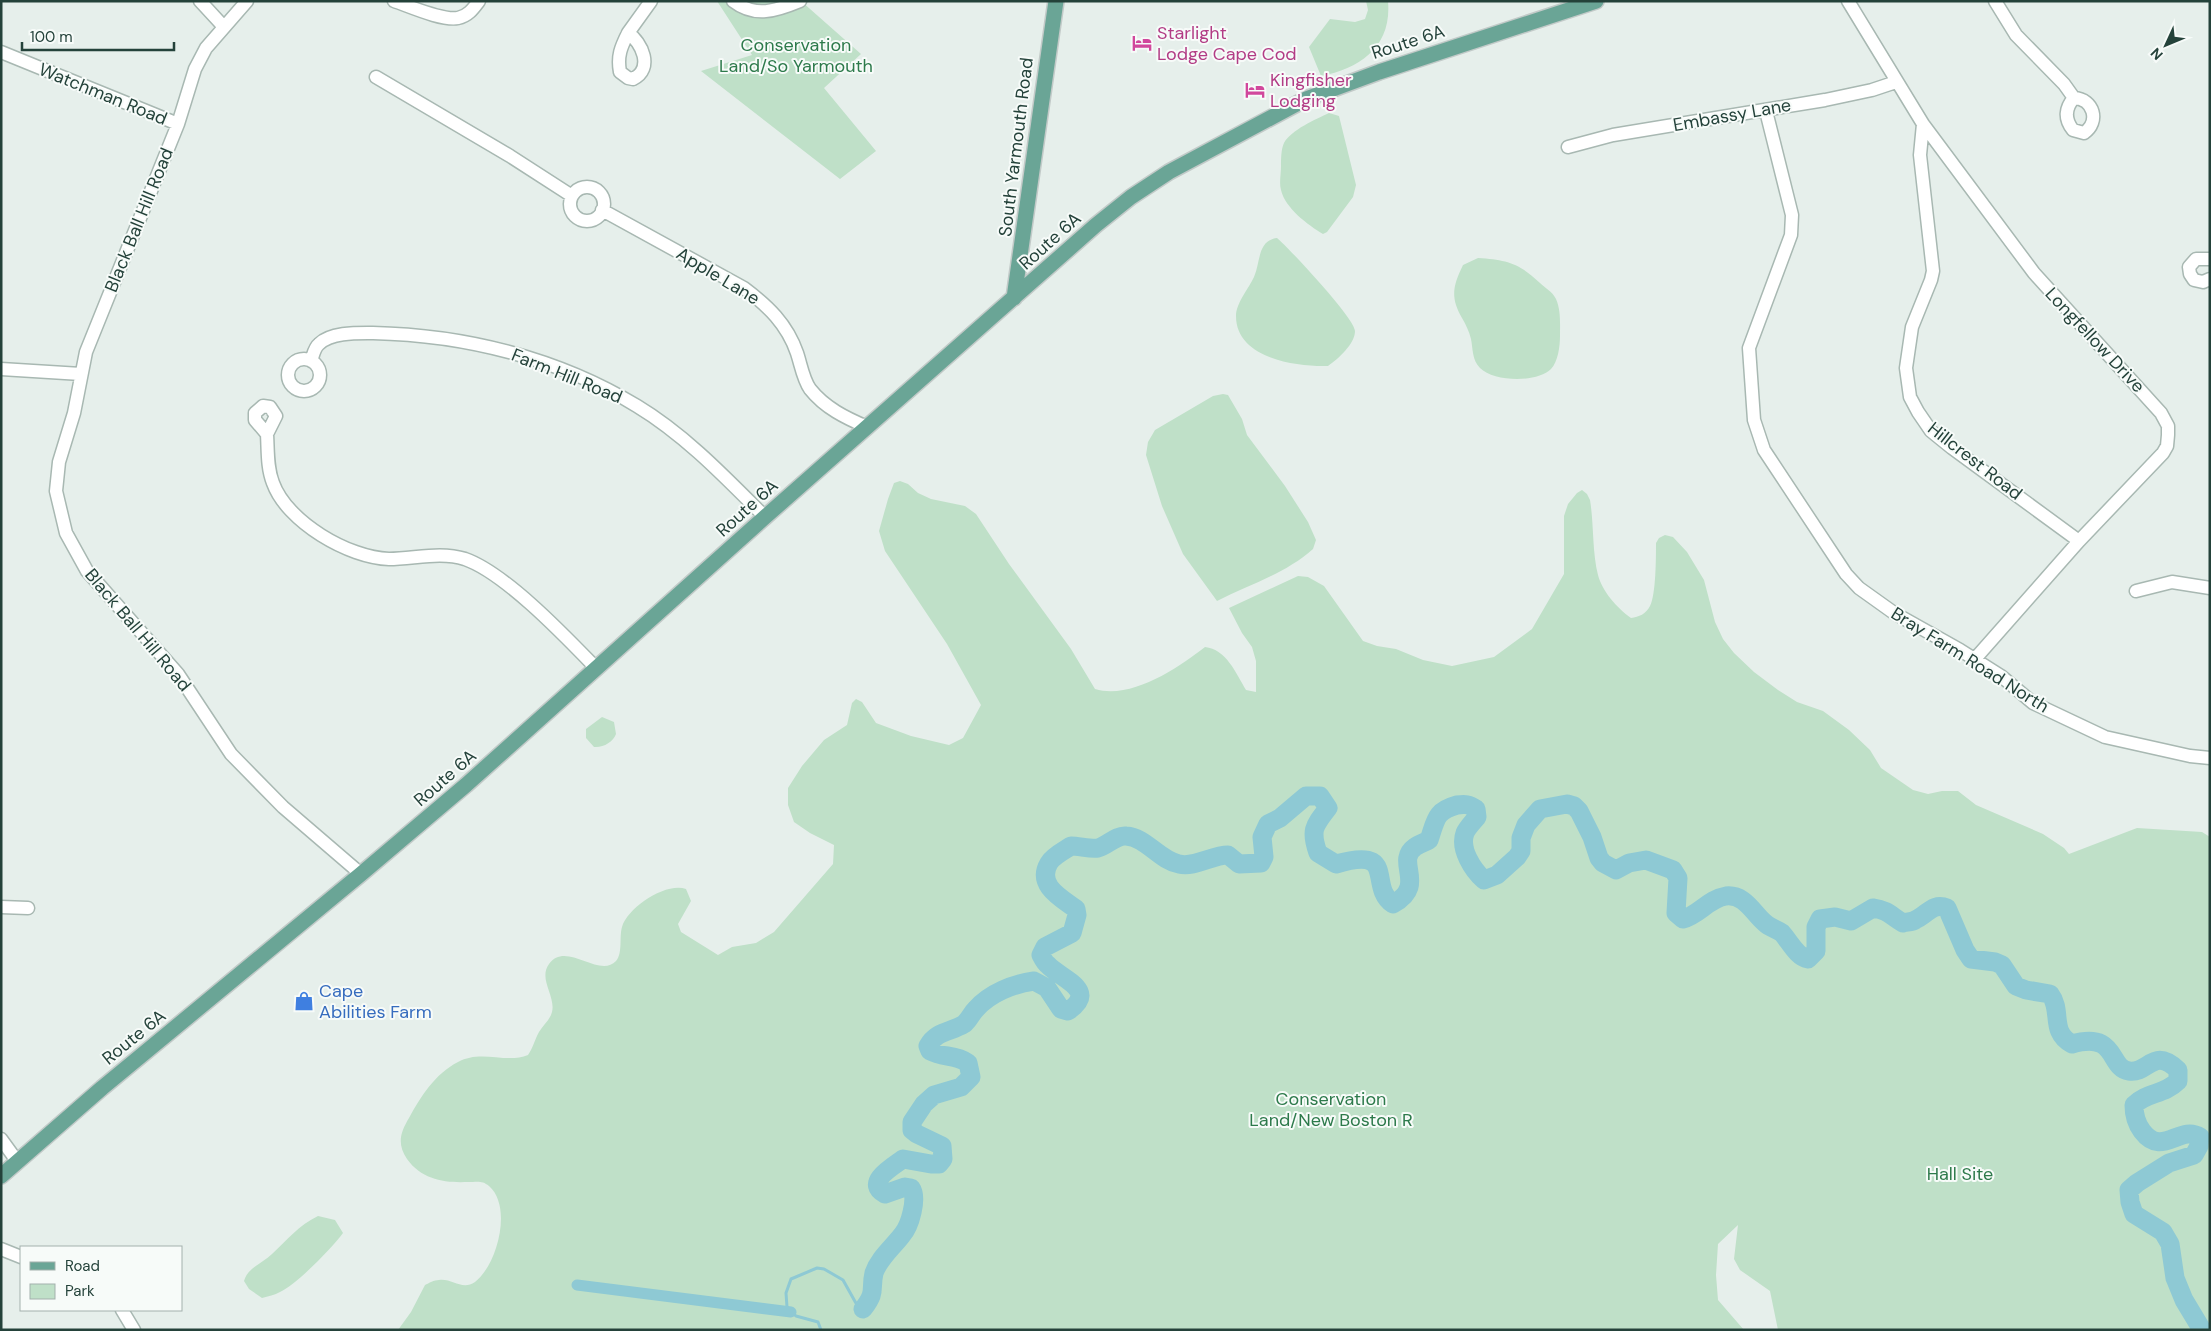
<svg xmlns="http://www.w3.org/2000/svg" width="2211" height="1331" font-family="'DM Sans',sans-serif">
  <style>
    .green { fill: #bfe0c8 }
    .lines { fill: none; stroke-linecap: round; stroke-linejoin: round }
    .stream { stroke: #8ec9d4; stroke-width: 3 }
    .canal { stroke: #8ec9d4; stroke-width: 11 }
    .river { stroke: #8ec9d4; stroke-width: 19 }
    .minor-casing { stroke: #a8b8b2; stroke-width: 15 }
    .major-casing { stroke: #c2cac8; stroke-width: 18 }
    .minor { stroke: #fff; stroke-width: 12 }
    .major { stroke: #6aa596; stroke-width: 15 }
    .labels { text-anchor: middle; stroke-width: 4; stroke-linejoin: round; paint-order: stroke }
    .hotel-label { font-size: 18px; fill: #b23c85; stroke: #f7fbf9; text-anchor: start }
    .street-label { font-size: 18px; fill: #24423a; stroke: #f7fbf9 }
    .park-label { font-size: 18px; fill: #2d7a4b; stroke: #f7fbf9 }
    .shop-label { font-size: 18px; fill: #366cbe; stroke: #f7fbf9; text-anchor: start }
  </style>
  <rect width="100%" height="100%" fill="#e6efeb"/>
  <path class="green" d="M717 1H801L861 54 824 88 876 151 840 179 701 71 752 55Z
    M1366 1H1388C1392 46 1361 68 1321 76L1309 47 1330 19 1355 22 1365 19 1368 10Z
    M1329 113 1339 116 1356 185 1353 197 1327 232 1323 234C1308 225 1285 208 1281 190 1279 183 1281 174 1281 166 1281 160 1281 149 1284 143 1291 130 1316 119 1329 113Z
    M1277 238C1290 249 1355 319 1355 331 1355 344 1338 359 1328 366 1295 367 1236 358 1236 316 1236 303 1249 288 1254 277 1261 261 1257 241 1277 238Z
    M1478 258C1507 260 1519 263 1540 283 1545 288 1552 291 1556 299 1561 310 1560 324 1560 336 1560 346 1558 362 1551 369 1537 383 1494 382 1480 368 1472 360 1473 349 1471 339 1469 331 1466 325 1462 318 1450 297 1453 286 1463 265Z
    M1223 394 1228 395 1242 419 1247 435 1285 486 1308 522 1316 540 1313 549C1285 574 1250 584 1217 601L1183 554 1162 506 1146 455 1148 442 1155 430 1213 396Z
    M900 481 908 484 918 493 931 499 965 506 976 514 1009 564 1071 649 1095 689C1131 700 1178 668 1205 647 1226 649 1236 673 1246 690L1256 692V661L1252 647 1242 633 1229 608 1298 576 1308 577 1324 586 1363 641 1377 646 1396 649 1423 660 1452 666 1494 657 1532 629 1564 574V516L1568 504 1577 493 1582 490 1587 494 1590 500C1594 524 1592 551 1598 575 1602 591 1617 608 1631 618 1639 617 1646 614 1650 606 1656 595 1656 557 1656 543L1659 538 1665 535 1673 537 1687 552 1704 580 1715 622 1723 639 1734 653 1754 672 1778 690 1797 702 1823 711 1849 730 1870 750 1881 768 1913 790 1928 794 1942 791H1958L1976 805 2043 834 2064 848 2069 854 2137 828 2202 832 2210 837V1330H1778L1770 1291 1740 1270 1734 1259 1738 1225 1718 1244 1716 1275 1718 1300 1744 1330H398L411 1312 425 1285C429 1283 434 1280 439 1280 452 1278 462 1291 475 1282 497 1265 513 1207 489 1186 482 1180 477 1182 468 1182 445 1183 422 1180 407 1159 397 1144 400 1133 409 1118 421 1096 435 1074 458 1062 481 1049 506 1064 528 1055 533 1048 535 1039 539 1032 543 1025 550 1020 552 1012 556 996 538 979 549 964 566 940 599 979 616 961 623 953 619 937 622 927 628 907 666 882 686 889L691 901 678 924 681 932 718 955 732 947 756 943 774 932 833 864 834 845 810 833 794 822 788 805V788L802 766 824 740 847 725 852 703 856 699 862 702 876 723 911 736 949 745 963 738 981 705 947 644 885 551 879 531 888 499 894 483Z
    M602 717 614 722 616 734C613 742 603 748 594 747L586 738V729Z
    M318 1216 335 1220 343 1233C332 1248 297 1284 280 1292 275 1295 268 1296 262 1298L249 1289 244 1281C248 1267 262 1264 272 1254 287 1240 299 1225 318 1216Z"/>
  <g class="lines">
    <path class="stream" d="M821 1330 818 1322 796 1316 787 1307 786 1293 791 1279 817 1268 824 1269 843 1280 857 1305 863 1309"/>
    <path class="canal" d="M577 1285 791 1312"/>
    <path class="river" d="M863 1309C877 1291 870 1290 874 1273 879 1258 893 1247 902 1235 910 1226 918 1198 911 1188L905 1187 885 1194C864 1183 892 1167 903 1159L931 1164H939L943 1159 942 1146 917 1134 912 1130V1122L924 1104 934 1095 961 1087 971 1077 968 1063C955 1054 943 1058 930 1051L928 1046C936 1031 951 1032 964 1024 969 1020 971 1014 976 1009 990 993 1013 984 1034 981L1047 988 1061 1009 1068 1011C1099 990 1061 979 1048 965 1045 963 1043 959 1041 955L1045 947 1072 933 1077 915 1076 909C1061 898 1036 885 1049 863 1053 856 1065 850 1071 846 1079 846 1090 849 1098 848 1107 846 1116 835 1126 836 1146 837 1159 860 1179 864 1195 868 1212 855 1228 855L1239 864 1261 863 1264 857 1262 837 1268 824 1280 818 1306 796H1320L1328 808C1314 826 1310 830 1318 853L1336 864C1399 846 1367 886 1393 904 1428 885 1394 862 1415 847 1419 844 1425 842 1429 840 1436 820 1435 811 1457 805 1465 804 1469 804 1476 809L1477 817C1473 822 1467 828 1465 833 1459 849 1473 870 1484 880L1497 875 1517 857 1521 851V838L1526 825 1540 809 1567 804 1574 806 1579 811 1592 837 1599 858 1603 863 1616 870 1629 863 1646 860 1673 870 1678 878 1676 913 1683 919C1699 915 1708 899 1726 896 1745 894 1753 913 1765 923 1770 928 1777 929 1782 933 1790 942 1797 957 1808 959L1816 951V927L1820 919 1835 917 1851 921 1873 908C1888 910 1891 916 1903 923 1907 922 1912 922 1915 920 1927 915 1933 902 1947 908L1965 950 1971 959 1995 962 2002 965 2016 986 2026 990 2050 994C2063 1011 2049 1031 2072 1044 2118 1031 2108 1068 2129 1071 2149 1074 2153 1046 2178 1070V1081C2164 1095 2147 1092 2134 1105 2134 1115 2136 1123 2142 1131 2162 1158 2180 1124 2200 1137L2199 1146 2194 1155 2169 1163 2137 1183 2129 1190 2130 1202 2134 1214 2163 1232 2170 1244 2175 1278 2184 1300 2202 1330"/>
    <defs>
      <path id="minor" d="M200 1 224 27
        M247 1 206 48 195 69 178 124 86 352 74 413 59 462 56 491 66 533 87 571 178 674 231 754 283 807 361 874
        M394 1C409 6 442 21 458 18 468 16 473 9 479 1
        M733 1C755 18 776 11 800 1
        M1848 1 1923 124 2034 273 2161 413 2168 426V435L2167 446 2163 453 2079 541 1974 660
        M1995 1 2016 35 2064 84 2074 98
        M628 33C642 42 654 69 633 79L628 78 620 72C617 56 621 47 628 33Z
        M628 33 651 1
        M1 52 178 124
        M376 77 510 156 572 196
        M2074 98C2094 99 2100 122 2084 133L2073 130C2064 119 2065 108 2074 98Z
        M1766 111 1792 215 1791 235 1749 348 1754 420 1764 450 1846 574 1859 588 1894 613 1960 650 2001 676 2033 703 2105 737 2190 756 2210 758
        M1923 124 1920 155 1933 271 1931 280 1912 327 1906 368 1910 397 1918 412 1931 431 1952 448 2079 541
        M1568 147 1613 135 1825 100 1872 90 1896 82
        M570 204a17 17 0 1 1 34 0a17 17 0 1 1-34 0Z
        M602 210 744 288C768 306 787 324 797 353 801 365 803 379 810 389 825 408 846 418 867 427
        M2210 259H2196L2189 267 2190 274 2194 280 2203 282 2210 279
        M288 375a16 16 0 1 1 32 0a16 16 0 1 1-32 0Z
        M311 361C313 356 314 348 319 344 331 332 358 333 373 333 465 335 558 358 637 406 685 435 725 477 765 517
        M1 369 81 374
        M263 406 270 407 276 416 267 434 255 420V413Z
        M267 434C268 451 267 468 273 483 287 522 349 558 389 559 414 559 440 551 465 559 505 573 565 636 596 668
        M2136 591 2172 582 2210 588
        M1 907 28 908
        M1 1139 17 1161
        M1 1249 21 1257
        M122 1310 134 1330"/>
      <path id="major" d="M1014 298 1056 1
        M1 1176 102 1088 361 874 466 785 765 517 1096 225 1131 197 1169 172 1306 99 1379 72 1596 1"/>
    </defs>
    <use href="#minor" class="minor-casing"/>
    <use href="#major" class="major-casing"/>
    <use href="#minor" class="minor"/>
    <use href="#major" class="major"/>
  </g>
  <defs>
    <symbol id="hotel-bare" viewBox="-9 -9 18 18"><path d="M-6-4.5h1.5V1H6V5H4.5V3h-9V5H-6ZM-4 0a1.8 1.8 0 1 1 3.6 0ZM.5 0V-2.5h3Q6-2.5 6 0Z" fill="#d1479c" stroke="#f7fbf9" stroke-width="2.5" paint-order="stroke"/></symbol>
    <symbol id="shop-bare" viewBox="-9 -9 18 18"><path d="M-5-2.5h2.3a2.7 3.5 0 0 1 5.4 0H5L5.5 6h-11ZM-1.5-2.5h3a1.5 2.3 0 0 0-3 0Z" fill="#3f7fe0" stroke="#f7fbf9" stroke-width="2.5" paint-order="stroke"/></symbol>
  </defs>
  <g fill-rule="evenodd">
    <use href="#hotel-bare" x="1128" y="29" width="28" height="28"/>
    <use href="#hotel-bare" x="1241" y="76" width="28" height="28"/>
    <use href="#shop-bare" x="290" y="987" width="28" height="28"/>
  </g>
  <g class="labels">
    <g class="hotel-label">
      <text x="1157" y="39">Starlight<tspan x="1157" dy="21">Lodge Cape Cod</tspan></text>
      <text x="1270" y="86">Kingfisher<tspan x="1270" dy="21">Lodging</tspan></text>
    </g>
    <g class="street-label">
      <text transform="translate(1408 42) rotate(-18)" y="6">Route 6A</text>
      <text transform="translate(103 94) rotate(22)" y="6">Watchman Road</text>
      <text transform="translate(1732 115) rotate(-10)" y="6">Embassy Lane</text>
      <text transform="translate(1016 147) rotate(-83)" y="6">South Yarmouth Road</text>
      <text transform="translate(139 220) rotate(-68)" y="6">Black Ball Hill Road</text>
      <text transform="translate(1050 241) rotate(-42)" y="6">Route 6A</text>
      <text transform="translate(718 276) rotate(31)" y="6">Apple Lane</text>
      <text transform="translate(2095 340) rotate(47)" y="6">Longfellow Drive</text>
      <text transform="translate(567 376) rotate(22)" y="6">Farm Hill Road</text>
      <text transform="translate(1975 461) rotate(38)" y="6">Hillcrest Road</text>
      <text transform="translate(747 508) rotate(-42)" y="6">Route 6A</text>
      <text transform="translate(138 630) rotate(50)" y="6">Black Ball Hill Road</text>
      <text transform="translate(1970 660) rotate(32)" y="6">Bray Farm Road North</text>
      <text transform="translate(445 778) rotate(-41)" y="6">Route 6A</text>
      <text transform="translate(134 1037) rotate(-39)" y="6">Route 6A</text>
    </g>
    <g class="park-label">
      <text x="796" y="51">Conservation<tspan x="796" dy="21">Land/So Yarmouth</tspan></text>
      <text x="1331" y="1105">Conservation<tspan x="1331" dy="21">Land/New Boston R</tspan></text>
      <text x="1960" y="1180">Hall Site</text>
    </g>
    <g class="shop-label">
      <text x="319" y="997">Cape<tspan x="319" dy="21">Abilities Farm</tspan></text>
    </g>
  </g>
  <rect width="2211" height="1331" fill="none" stroke="#24423a" stroke-width="5"/>
  <rect x="20" y="1246" width="162" height="65" fill="#f7fbf9" stroke="#a3b1ad"/>
  <rect x="30" y="1262" width="25" height="8" fill="#6aa596" stroke="#a3b1ad"/>
  <text x="65" y="1271" font-size="15" fill="#24423a">Road</text>
  <rect x="30" y="1284" width="25" height="15" fill="#bfe0c8" stroke="#a3b1ad"/>
  <text x="65" y="1296" font-size="15" fill="#24423a">Park</text>
  <g transform="translate(2166 45) rotate(226)" stroke="#f7fbf9" stroke-width="4" paint-order="stroke">
  <path d="M0-4L9 19L0 12L-9 19Z" fill="#24423a"/>
  <text y="-8" font-size="14" font-weight="bold" text-anchor="middle" fill="#24423a">N</text>
  </g>
  <path d="M22 42v8h152v-8" fill="none" stroke="#24423a" stroke-width="2.5"/>
  <text x="30" y="42" font-size="15" fill="#24423a" stroke="#f7fbf9" stroke-width="4" paint-order="stroke">100 m</text>
</svg>
